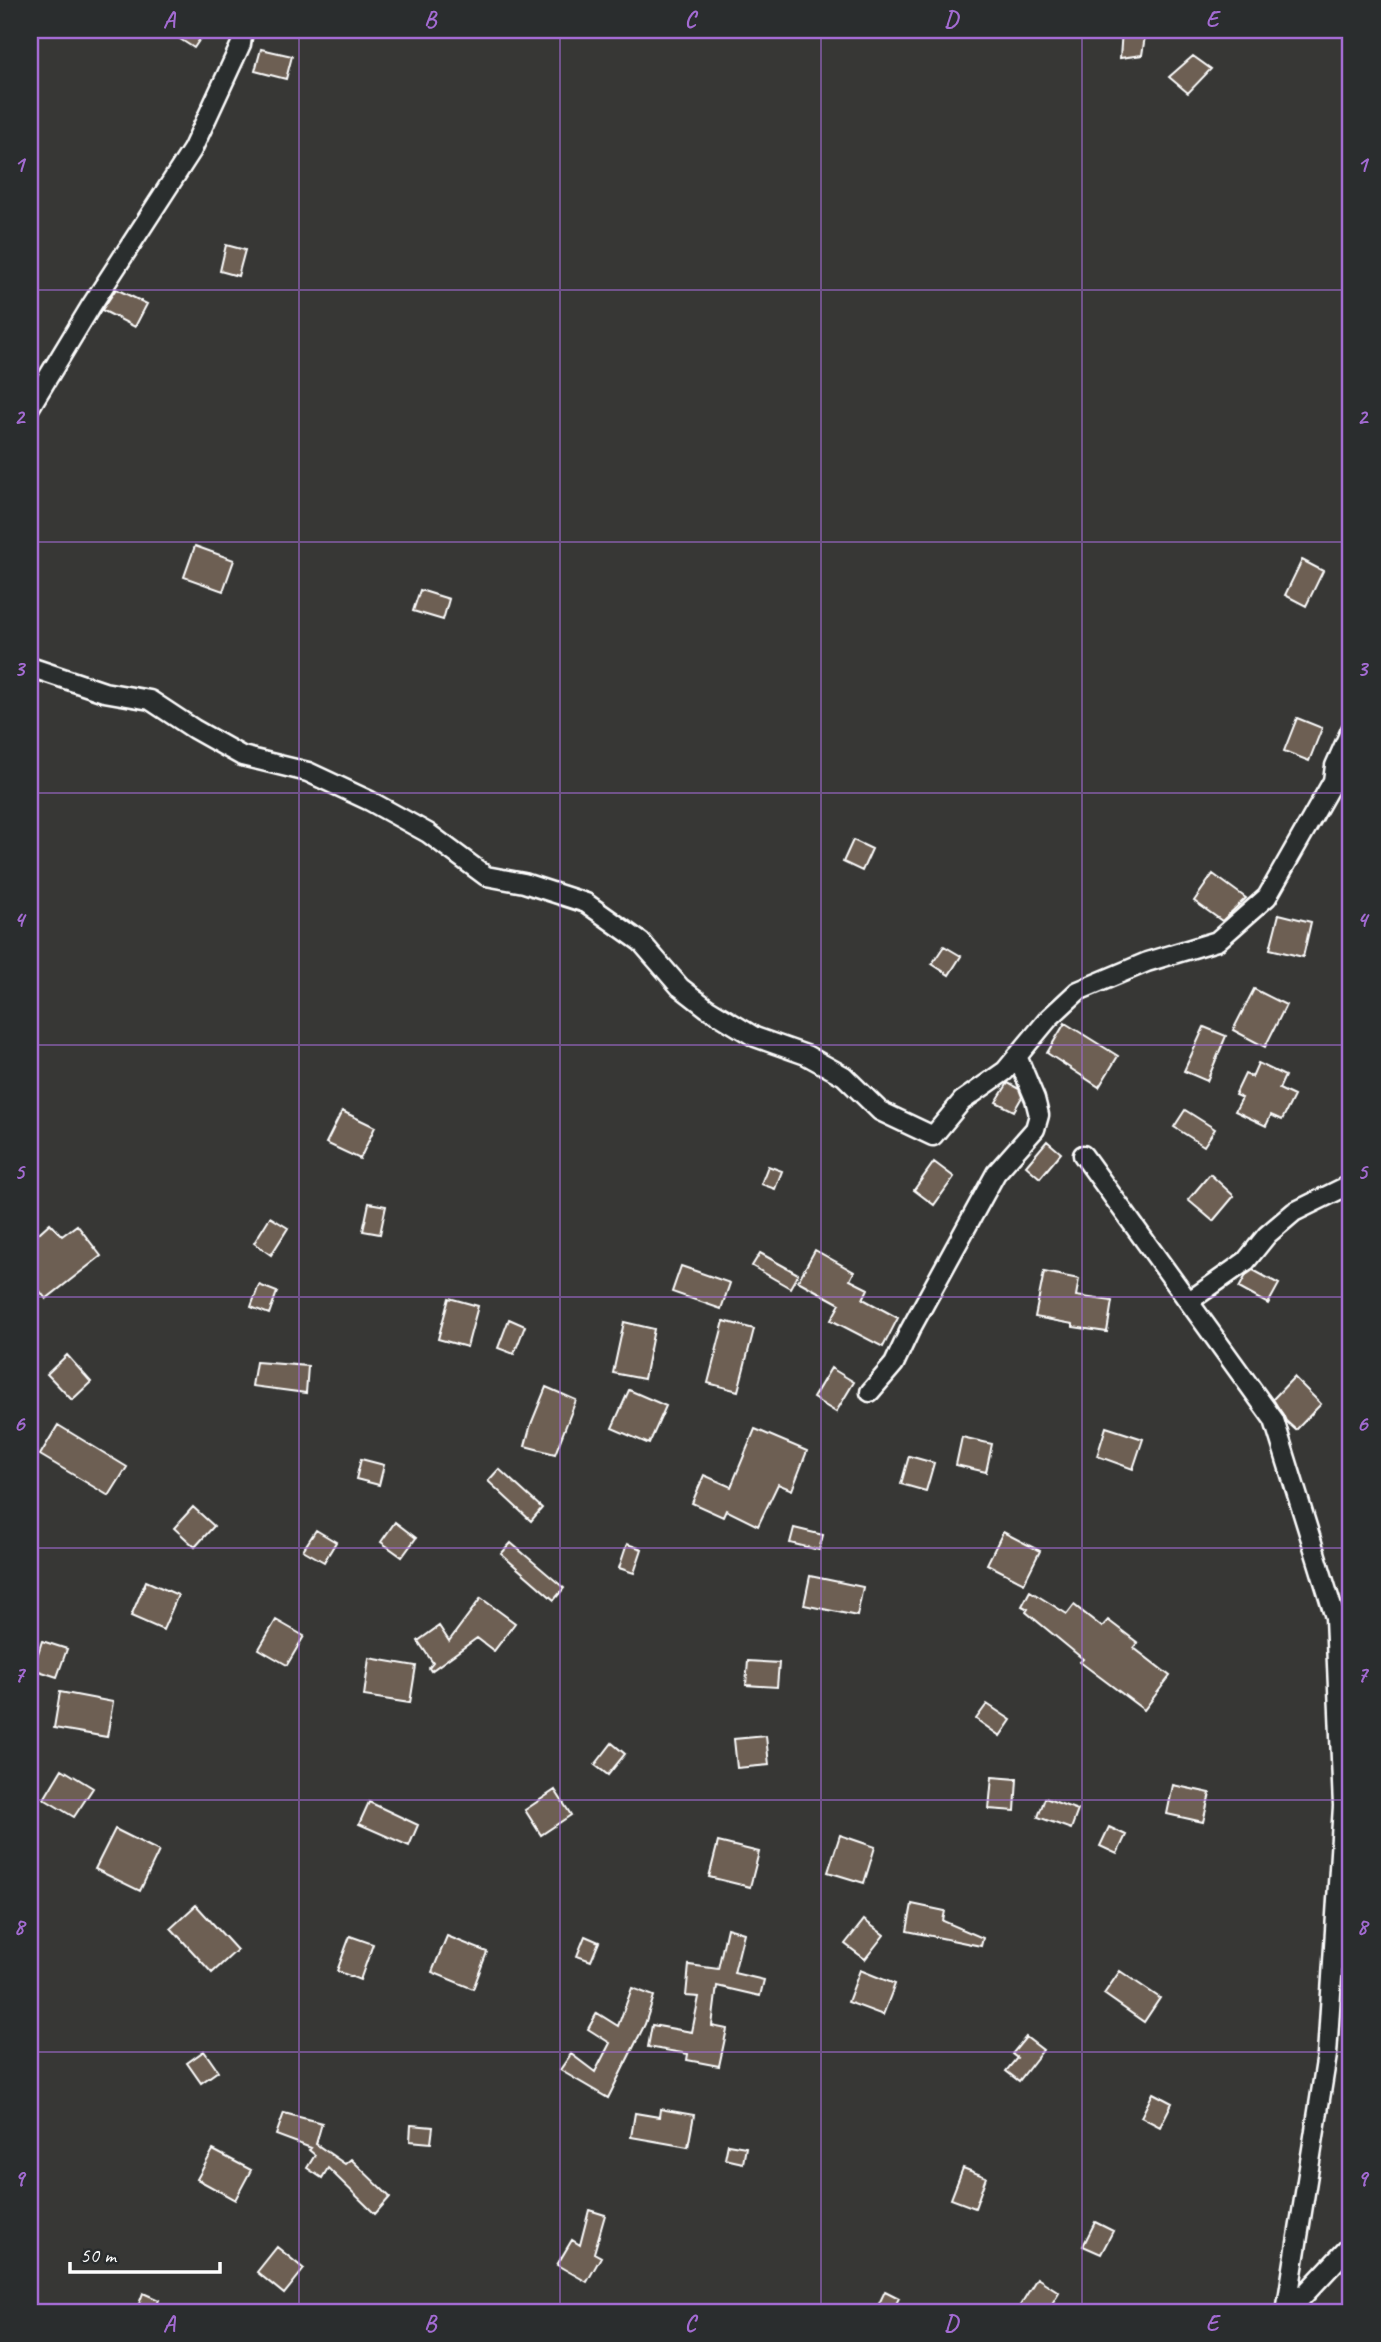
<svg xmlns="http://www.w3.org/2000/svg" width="1381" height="2342" font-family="Caveat,sans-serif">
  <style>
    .building { fill: #6d5f53; stroke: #fff; stroke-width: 2 }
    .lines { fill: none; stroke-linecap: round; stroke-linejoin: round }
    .minor-casing { stroke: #fff; stroke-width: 23 }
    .minor { stroke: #2a2d2e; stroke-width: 18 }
    .grid { fill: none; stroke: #a36bd2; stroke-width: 2; stroke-opacity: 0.55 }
    .neatline { fill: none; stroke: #a36bd2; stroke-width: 2.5 }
    .grid-label { font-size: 23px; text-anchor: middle; font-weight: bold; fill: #a36bd2 }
  </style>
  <rect width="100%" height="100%" fill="#373735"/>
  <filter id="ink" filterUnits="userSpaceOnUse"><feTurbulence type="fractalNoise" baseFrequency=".0143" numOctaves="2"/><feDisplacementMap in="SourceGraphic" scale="14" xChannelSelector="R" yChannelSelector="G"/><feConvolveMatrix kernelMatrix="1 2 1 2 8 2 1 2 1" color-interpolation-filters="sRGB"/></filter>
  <g filter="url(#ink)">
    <path class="building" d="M166 30H206L194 48Z
      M1122 30H1146L1142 55 1120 58Z
      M261 49 292 56 286 79 255 71Z
      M1193 56 1211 69 1188 93 1169 77Z
      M226 245 245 250 238 276 220 271Z
      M116 289 147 304 135 327 102 310Z
      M195 546 234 560 223 591 184 577Z
      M1302 560 1323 571 1306 606 1285 595Z
      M420 590 449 599 443 620 413 611Z
      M1297 718 1322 728 1309 761 1284 751Z
      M853 840 872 849 862 871 843 862Z
      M1213 874 1246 898 1222 921 1194 901Z
      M1279 914 1311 922 1303 957 1270 949Z
      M944 946 961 956 949 975 932 964Z
      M1254 989 1286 1005 1265 1047 1233 1030Z
      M1065 1023 1118 1056 1099 1087 1047 1053Z
      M1204 1027 1226 1036 1207 1081 1184 1071Z
      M1258 1063 1285 1076 1279 1089 1294 1096 1282 1120 1271 1115 1266 1126 1235 1111 1242 1098 1235 1095 1245 1074 1252 1077Z
      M1008 1083 1019 1089 1022 1097 1014 1111 996 1102Z
      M1185 1110 1215 1129 1204 1146 1174 1127Z
      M342 1111 375 1127 360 1159 326 1143Z
      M1047 1141 1061 1153 1040 1178 1026 1166Z
      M934 1162 954 1177 934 1205 914 1190Z
      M768 1166 782 1171 775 1189 761 1184Z
      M1210 1174 1234 1196 1213 1221 1188 1200Z
      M369 1203 386 1206 380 1234 363 1231Z
      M270 1217 288 1228 271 1255 254 1243Z
      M50 1223 62 1236 77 1225 101 1256 46 1299 30 1278V1241Z
      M815 1250 854 1272 850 1280 868 1289 863 1299 898 1318 883 1347 831 1320 840 1304 798 1281Z
      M760 1253 798 1274 790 1288 752 1266Z
      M681 1266 730 1283 721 1309 672 1292Z
      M1253 1270 1279 1284 1268 1304 1239 1288 1246 1275Z
      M1044 1272 1079 1279 1076 1296 1112 1301 1107 1332 1073 1327V1324L1035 1317Z
      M259 1285 277 1292 269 1314 251 1307Z
      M449 1298 478 1306 467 1347 438 1339Z
      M509 1319 525 1326 514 1354 498 1348Z
      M724 1321 754 1329 738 1391 708 1383Z
      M624 1322 654 1329 644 1379 613 1373Z
      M67 1355 91 1382 72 1400 47 1374Z
      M256 1362 308 1366 306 1393 252 1386Z
      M831 1368 854 1382 836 1412 813 1398Z
      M1294 1377 1321 1404 1296 1430 1286 1421 1273 1399Z
      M546 1387 576 1400 555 1454 525 1446 531 1424Z
      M629 1390 666 1406 649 1444 612 1428Z
      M58 1425 127 1467 109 1496 40 1455Z
      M1106 1427 1143 1439 1133 1469 1097 1456Z
      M755 1429 807 1451 792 1490 778 1484 758 1526 726 1510 723 1517 692 1503 704 1475 731 1487Z
      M962 1437 992 1444 986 1472 956 1465Z
      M909 1456 934 1463 926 1491 901 1484Z
      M361 1459 384 1465 379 1485 356 1479Z
      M499 1469 542 1508 531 1521 488 1481Z
      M193 1507 214 1526 195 1547 174 1528Z
      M395 1522 416 1538 402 1557 381 1542Z
      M794 1528 823 1535 819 1550 790 1543Z
      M316 1530 336 1542 324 1562 303 1550Z
      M1003 1532 1040 1551 1024 1583 987 1564Z
      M511 1543 564 1588 554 1600 501 1554Z
      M627 1544 642 1549 634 1573 619 1568Z
      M810 1576 863 1587 857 1616 804 1605Z
      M146 1581 178 1595 163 1630 131 1616Z
      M1030 1591 1067 1614 1074 1605 1102 1627 1108 1620 1138 1643 1134 1648 1170 1676 1144 1710 1080 1662 1083 1659 1026 1612 1028 1609 1022 1606Z
      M481 1598 515 1623 494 1651 477 1638 431 1671 429 1668 433 1663 418 1641 439 1626 449 1641Z
      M276 1620 304 1636 287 1665 259 1649Z
      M42 1641 67 1649 57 1677 33 1669Z
      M369 1658 416 1666 410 1703 364 1696Z
      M748 1661 779 1663 777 1687 746 1685Z
      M60 1692 113 1702 107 1737 54 1728Z
      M987 1704 1011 1720 1000 1736 976 1719Z
      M766 1736 769 1765 737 1768 734 1739Z
      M612 1743 625 1754 608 1775 595 1765Z
      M62 1769 93 1788 74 1817 44 1799Z
      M992 1777 1017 1779 1015 1811 989 1809Z
      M1173 1785 1210 1793 1203 1822 1167 1814Z
      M555 1790 571 1815 541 1835 525 1810Z
      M1045 1798 1078 1810 1071 1829 1038 1817Z
      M369 1802 418 1825 409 1846 359 1824Z
      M1109 1827 1126 1835 1117 1854 1100 1846Z
      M115 1829 159 1851 140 1891 95 1869Z
      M840 1835 875 1847 864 1883 828 1872Z
      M718 1842 759 1852 750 1887 709 1877Z
      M912 1904 945 1911 943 1921 983 1938 981 1946 907 1931Z
      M196 1905 237 1950 212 1973 171 1928Z
      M864 1920 884 1935 865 1959 845 1944Z
      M727 1928 744 1933 734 1973 764 1980 760 1996 717 1986 712 2026 727 2029 719 2066 687 2060 688 2054 648 2047 652 2025 692 2032 699 1997 686 1996 689 1965 718 1969Z
      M350 1936 373 1944 360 1980 337 1971Z
      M447 1936 487 1952 473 1989 432 1972Z
      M585 1936 599 1942 591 1961 577 1956Z
      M860 1970 895 1984 883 2015 848 2002Z
      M1120 1971 1160 1998 1144 2022 1104 1994Z
      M632 1988 654 1996 645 2024 608 2098 560 2070 571 2054 595 2072 610 2043 588 2029 597 2013 618 2026Z
      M1026 2037 1043 2050 1019 2081 1006 2071 1017 2058 1012 2054Z
      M204 2051 218 2071 201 2083 187 2063Z
      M1153 2093 1172 2103 1160 2127 1141 2117Z
      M660 2109 694 2115 688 2147 631 2137 635 2113 659 2117Z
      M284 2113 322 2123 316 2144 345 2164 351 2159 390 2197 375 2214 328 2168 322 2178 307 2168 315 2155 309 2150 311 2148 276 2135Z
      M411 2125 433 2127 431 2143 410 2141Z
      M728 2144 746 2147 743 2163 725 2159Z
      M213 2150 251 2170 235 2200 197 2179Z
      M963 2168 986 2177 975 2208 951 2199Z
      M589 2210 605 2215 594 2253 601 2257 587 2282 557 2265 572 2240 580 2245Z
      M1095 2222 1113 2231 1101 2254 1083 2246Z
      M277 2247 304 2269 284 2294 257 2272Z
      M1037 2278 1059 2292 1047 2312H1016Z
      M885 2291 899 2298 892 2312H875Z
      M143 2293 159 2300 154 2312H136Z"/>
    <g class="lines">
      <defs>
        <path id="minor" d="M30 407 91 306 192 150 241 44 243 30
          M30 667 104 692 150 700 194 729 242 756 308 772 370 801 428 833 486 876 524 883 586 903 641 942 680 987 707 1008 755 1037 806 1055 844 1076 880 1111 933 1136 962 1101 1005 1071 1049 1018 1078 991 1147 962 1217 941 1267 897 1333 781 1335 766 1351 730
          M1083 1155 1274 1420 1335 1617 1343 1806 1327 2055 1286 2312
          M1195 1297 1246 1261 1267 1235 1294 1212 1351 1184
          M870 1392 894 1364 910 1330 996 1173 1035 1129 1039 1115 1035 1099 1017 1056
          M1288 2312 1351 2245"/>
      </defs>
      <use href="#minor" class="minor-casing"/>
      <use href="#minor" class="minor"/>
    </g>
  </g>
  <path class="grid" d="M299 30V2312M560 30V2312M821 30V2312M1082 30V2312M30 290H1351M30 542H1351M30 793H1351M30 1045H1351M30 1297H1351M30 1548H1351M30 1800H1351M30 2052H1351"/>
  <rect width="1381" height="2342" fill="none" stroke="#2a2d2e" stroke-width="77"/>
  <path d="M70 2262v10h150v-10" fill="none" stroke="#ffffff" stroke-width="3.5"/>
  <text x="80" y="2262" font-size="21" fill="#ffffff" stroke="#2a2d2e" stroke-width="5" paint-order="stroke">50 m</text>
  <rect x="38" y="38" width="1304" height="2266" class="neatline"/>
  <g class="grid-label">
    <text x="169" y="27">A</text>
    <text x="430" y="27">B</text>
    <text x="690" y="27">C</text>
    <text x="951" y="27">D</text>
    <text x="1212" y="27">E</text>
    <text x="19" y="172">1</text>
    <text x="1362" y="172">1</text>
    <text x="19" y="424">2</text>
    <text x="1362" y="424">2</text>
    <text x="19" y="676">3</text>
    <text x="1362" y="676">3</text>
    <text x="19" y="927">4</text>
    <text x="1362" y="927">4</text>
    <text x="19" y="1179">5</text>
    <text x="1362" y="1179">5</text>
    <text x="19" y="1431">6</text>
    <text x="1362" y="1431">6</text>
    <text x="19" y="1682">7</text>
    <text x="1362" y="1682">7</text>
    <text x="19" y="1934">8</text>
    <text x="1362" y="1934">8</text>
    <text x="19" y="2186">9</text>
    <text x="1362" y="2186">9</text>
    <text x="169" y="2331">A</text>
    <text x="430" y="2331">B</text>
    <text x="690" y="2331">C</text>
    <text x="951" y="2331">D</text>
    <text x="1212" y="2331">E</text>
  </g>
</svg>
